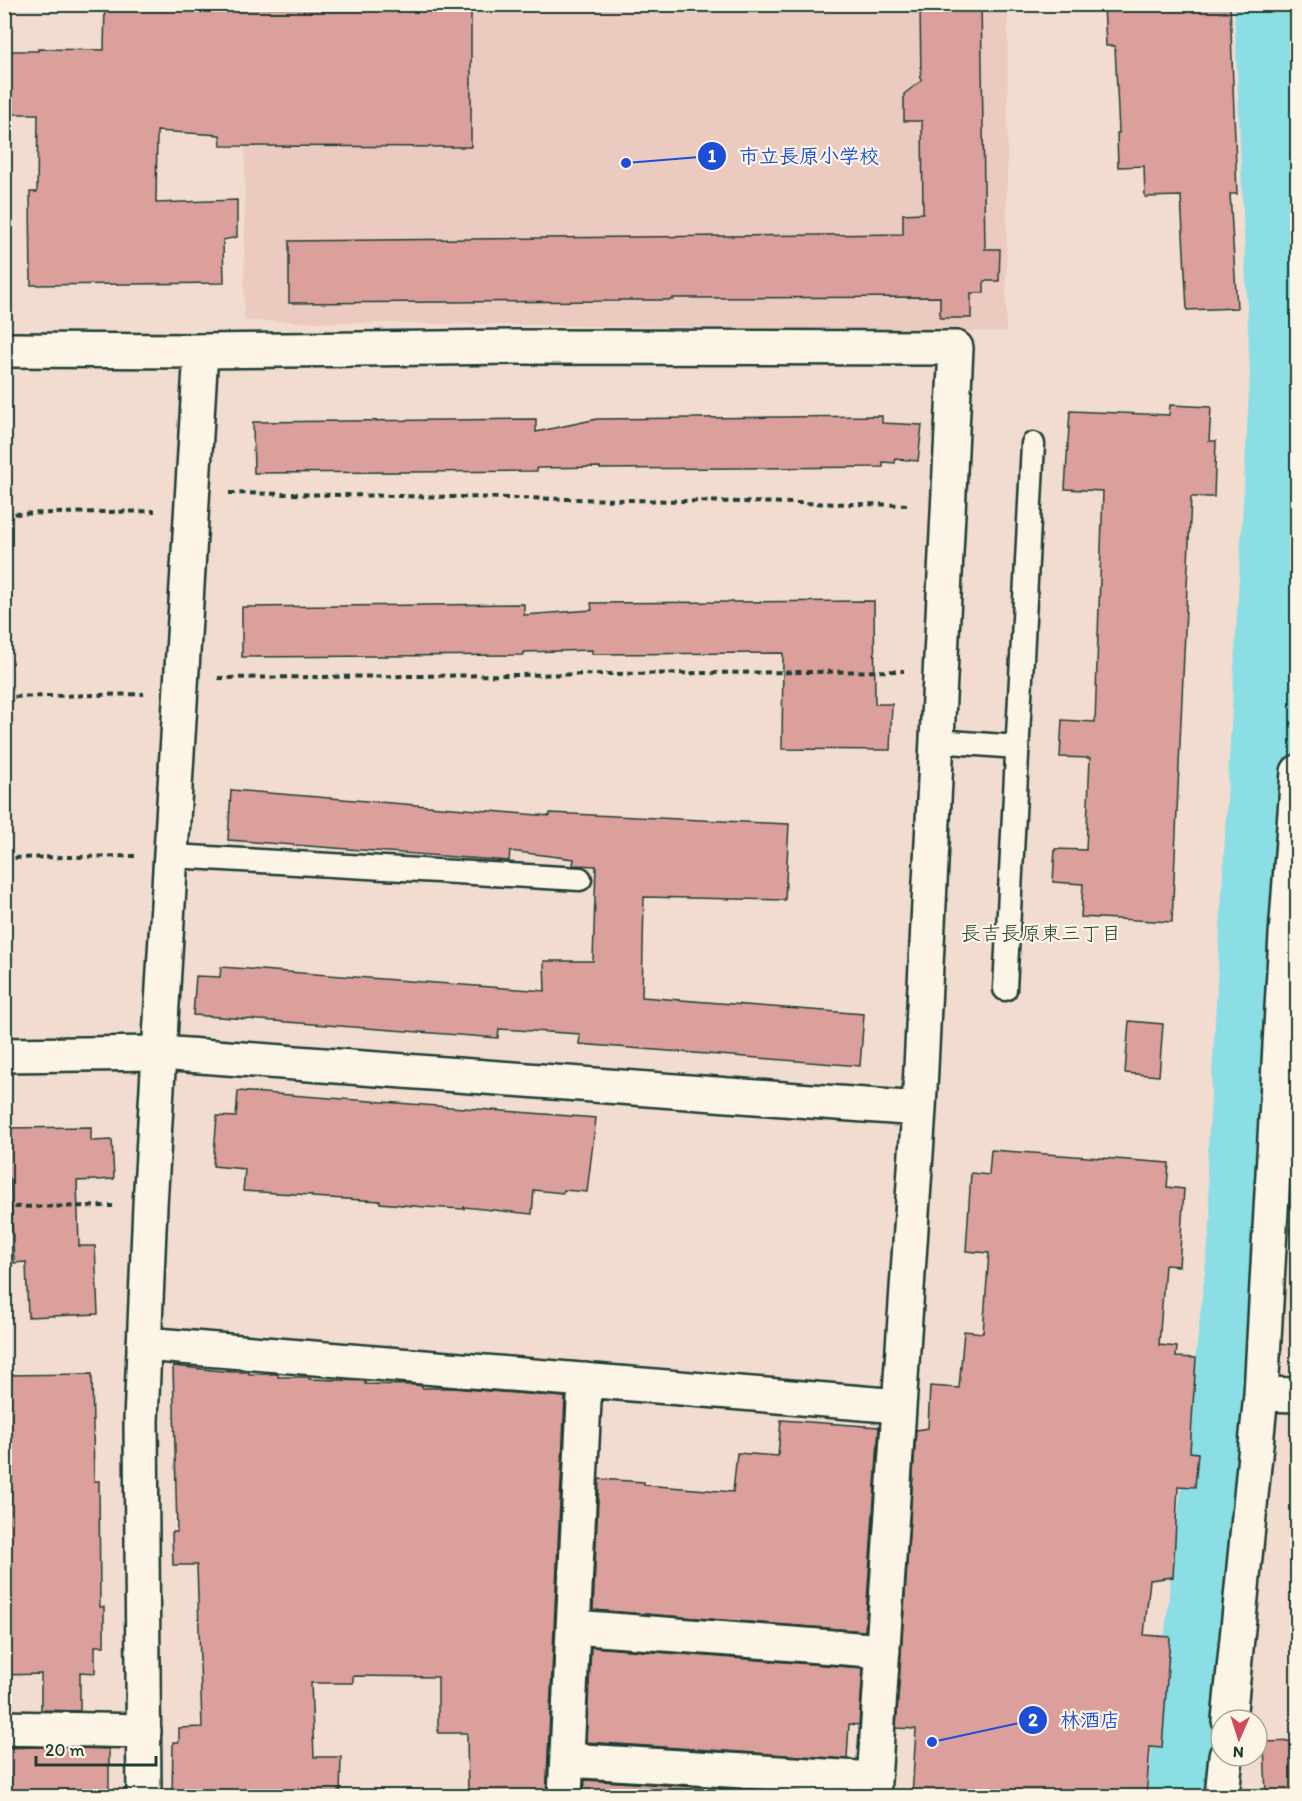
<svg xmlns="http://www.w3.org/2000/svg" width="1302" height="1801" font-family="Itim,'Klee One',sans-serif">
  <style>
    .built { fill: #ebcac0 }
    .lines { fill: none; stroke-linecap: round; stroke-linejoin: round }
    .river { stroke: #8cdee5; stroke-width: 72 }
    .building { fill: #dba09c; stroke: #1f3d34; stroke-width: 1.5 }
    .lane-casing { stroke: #1f3d34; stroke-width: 27 }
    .street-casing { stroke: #1f3d34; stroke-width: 38 }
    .secondary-casing { stroke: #1f3d34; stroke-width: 38 }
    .path { stroke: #1f3d34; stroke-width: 4; stroke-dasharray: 6 4.5; stroke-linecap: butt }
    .lane { stroke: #fcf5e5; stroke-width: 22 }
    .street { stroke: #fcf5e5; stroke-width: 33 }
    .secondary { stroke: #fcf5e5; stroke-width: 33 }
    .labels { text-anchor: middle; stroke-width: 4.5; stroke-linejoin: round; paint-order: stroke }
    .neighbourhood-label { font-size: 20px; fill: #1f3d34; stroke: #fcf5e5 }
    .leader { fill: none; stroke: #1d4ed8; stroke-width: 2 }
    .callout-dot { fill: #1d4ed8; stroke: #fcf5e5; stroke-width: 2 }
    .mark-label { font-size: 18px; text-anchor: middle; font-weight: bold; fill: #fff }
    .callout-label { font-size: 20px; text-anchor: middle; font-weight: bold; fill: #1d4ed8; stroke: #fcf5e5; stroke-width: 4.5; stroke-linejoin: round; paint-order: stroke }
  </style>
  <rect width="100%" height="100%" fill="#f2dccf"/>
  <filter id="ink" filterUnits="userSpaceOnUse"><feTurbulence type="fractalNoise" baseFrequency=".0167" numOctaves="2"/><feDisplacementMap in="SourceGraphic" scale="12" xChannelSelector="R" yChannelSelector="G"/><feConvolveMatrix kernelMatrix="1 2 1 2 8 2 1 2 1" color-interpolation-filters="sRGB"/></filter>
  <g filter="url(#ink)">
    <path class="built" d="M246 5H1008L1006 332 244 321Z"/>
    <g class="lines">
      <path class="river" d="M1183 1796 1247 1219 1243 1169 1286 374 1270 4"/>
    </g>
    <path class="building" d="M105 4H471V147L221 146 220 135 157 131 156 203 237 200V237L223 240 224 283 31 285 30 192H37L38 114H9V51H38V49L104 50Z
      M981 4 985 249H1000L999 281H984V293H971V318H940V297L673 298V300H619V301L289 303V241L903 234V214L923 213 922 121H904V94L921 81 920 5Z
      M1104 4H1230L1237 194H1230L1237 308 1187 310 1181 196 1145 197 1144 166 1118 167 1117 133H1119L1115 46H1106Z
      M1170 405 1211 407 1209 441H1216L1214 497H1191L1172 922 1081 917 1083 884 1053 882 1055 849 1086 850 1090 758 1060 757 1062 720 1095 722 1103 491 1065 489 1070 411 1169 415Z
      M882 416V423L922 425 918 461 895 459V463L883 462V467L600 469V467L537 468V471L254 473 253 422 536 419V432L597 419Z
      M874 601 875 704H892L890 750 782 749 783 653 592 654V650L524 652V655L242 657V607L524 604V615L592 610 591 603Z
      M231 790 550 816V813L789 824 785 900 644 897 642 997 864 1014 860 1066 579 1044 580 1034 499 1029 498 1038 193 1015 196 976 220 977 221 967 545 991 544 961H593L596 866 573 865 574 859 510 851 509 861 228 840Z
      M1129 1021 1163 1024 1159 1076 1125 1073Z
      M238 1091 596 1118 587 1192 564 1190 563 1193 534 1190 532 1214 464 1207V1209L425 1207 380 1203V1201L312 1197V1195L243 1191 245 1169 213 1166 217 1116 236 1117Z
      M91 1127V1141L112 1140 114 1179 77 1181 79 1246H95L98 1314 28 1317 26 1262 14 1263 10 1179H4V1128Z
      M991 1150 1169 1163 1167 1187 1184 1189 1179 1266 1165 1265 1159 1345 1177 1347 1176 1357 1196 1358 1190 1452 1198 1453 1195 1487 1178 1486 1173 1577 1150 1580 1144 1635 1170 1637 1162 1748 1150 1747 1146 1797H912L916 1729 896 1728 916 1430 928 1428 930 1386 959 1388 964 1331 983 1333 989 1253 966 1251 971 1173 989 1175Z
      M173 1366 231 1372H249V1374H278V1377H309V1379L365 1381V1384L416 1385 422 1386V1388H453L565 1397 546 1797H468L467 1733H438V1677L353 1676V1683H311L314 1757H341L340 1797H172L173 1742H179V1728L202 1727 197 1565H173L172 1532H177Z
      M92 1374 94 1481H99L100 1607H104V1646H95V1673L80 1672V1711L41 1710V1674L4 1675V1598H9L7 1425H4V1375Z
      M781 1420 879 1427 865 1631 593 1610 599 1479 644 1482V1485L733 1492 737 1453 778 1456Z
      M591 1647 863 1668 859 1725 849 1724 847 1759 586 1742Z
      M1298 1741V1797H1266L1264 1742Z
      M38 1747 109 1749V1797H4V1748Z
      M585 1780 845 1796V1797H584Z"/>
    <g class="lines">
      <defs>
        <path id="lane" d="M937 741 1017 747
          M172 856 580 879
          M1005 989 1033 444"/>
        <path id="street" d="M4 350 201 351 513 347 956 348 919 1109 873 1796
          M4 1055 160 1053 919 1109
          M144 1344 899 1406
          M1261 1394 1298 1395
          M574 1627 883 1651
          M1229 1720 1261 1394 1286 935 1298 772
          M4 1728 144 1731
          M567 1760 874 1779
          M565 1796 585 1380
          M1222 1796 1226 1756"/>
        <path id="secondary" d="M144 1796 141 1421 150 1205 201 351"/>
      </defs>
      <use href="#lane" class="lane-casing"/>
      <use href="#street" class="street-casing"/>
      <use href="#secondary" class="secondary-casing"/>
      <path class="path" d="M229 493 911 505
        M4 514 155 511
        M218 678 904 671
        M4 697 144 694
        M4 858 135 856
        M4 1207 113 1206"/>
      <use href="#lane" class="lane"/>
      <use href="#street" class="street"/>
      <use href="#secondary" class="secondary"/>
    </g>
  </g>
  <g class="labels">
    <g class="neighbourhood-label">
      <text x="1041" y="940">長吉長原東三丁目</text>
    </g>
  </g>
  <path class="leader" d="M626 163L712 156M932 1742L1033 1720"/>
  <g class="callout-dot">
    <circle cx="626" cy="163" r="6"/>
    <circle cx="932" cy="1742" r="6"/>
    <circle cx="712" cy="156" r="15"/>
    <circle cx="1033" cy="1720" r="15"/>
  </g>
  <g class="mark-label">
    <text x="712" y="162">1</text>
    <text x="1033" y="1726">2</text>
  </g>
  <g class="callout-label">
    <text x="809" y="163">市立長原小学校</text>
    <text x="1090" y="1727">林酒店</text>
  </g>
  <rect width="1302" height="1801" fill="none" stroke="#fcf5e5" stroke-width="24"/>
  <rect x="12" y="12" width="1278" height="1777" fill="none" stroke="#1f3d34" stroke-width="2" filter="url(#ink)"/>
  <g transform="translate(1239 1738) rotate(183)"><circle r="28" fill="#fcf5e5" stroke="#a4ab9e" stroke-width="1.5"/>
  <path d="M0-4.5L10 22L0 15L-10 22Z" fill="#d1495b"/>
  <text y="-9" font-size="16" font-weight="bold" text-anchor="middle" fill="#1f3d34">N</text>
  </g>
  <path d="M36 1756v9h120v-9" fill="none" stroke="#1f3d34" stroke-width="3"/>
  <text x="45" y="1756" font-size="18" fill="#1f3d34" stroke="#fcf5e5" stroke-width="4.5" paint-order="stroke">20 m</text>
</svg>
